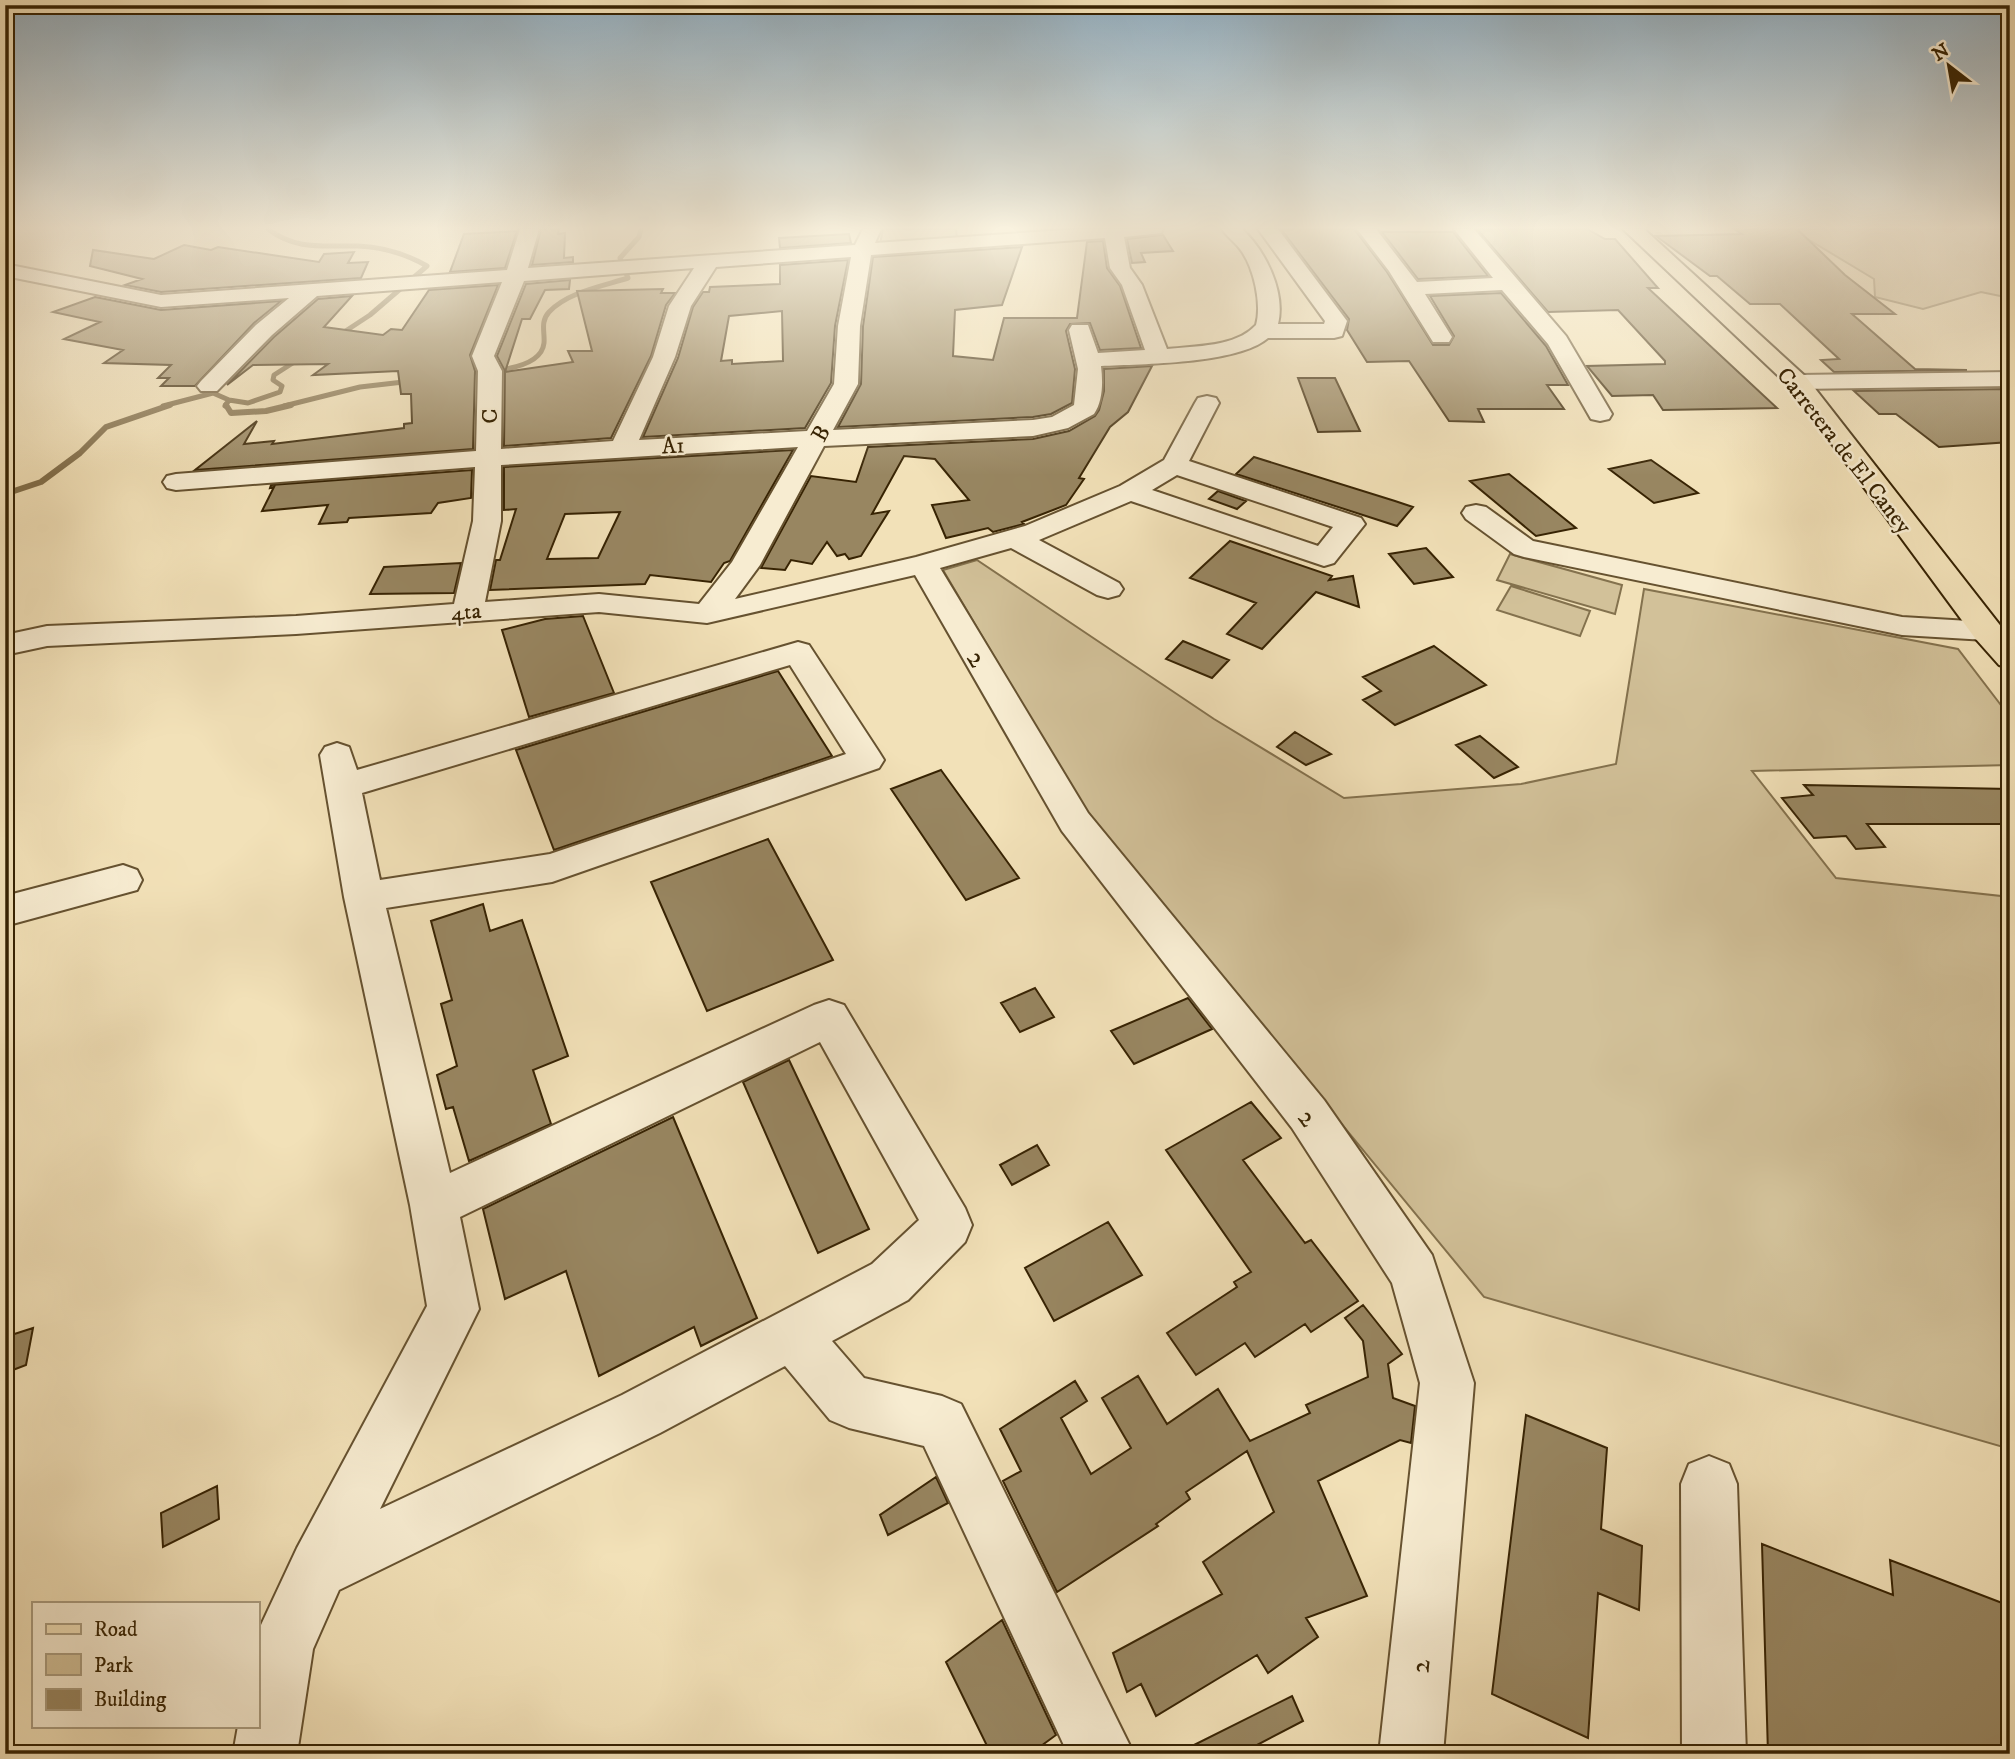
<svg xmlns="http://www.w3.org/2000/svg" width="2015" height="1759" font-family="'IM FELL DW Pica',serif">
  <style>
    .green { fill: #d2c199; stroke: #84724e; stroke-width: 2 }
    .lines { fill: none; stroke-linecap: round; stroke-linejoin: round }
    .stream-far1 { stroke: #816e4a; stroke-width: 5 }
    .stream { stroke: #816e4a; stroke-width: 6 }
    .building { fill: #988661; stroke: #372303; stroke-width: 2; fill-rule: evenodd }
    .minor-casing { stroke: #665230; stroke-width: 4 }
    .major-casing { stroke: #372303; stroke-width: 4 }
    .minor { fill: #f7ecd1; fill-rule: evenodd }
    .major { fill: #f2e1b8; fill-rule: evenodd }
    .labels { text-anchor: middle; stroke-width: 5; stroke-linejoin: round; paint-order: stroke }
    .far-street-label { font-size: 23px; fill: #372303; stroke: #f7ecd1 }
    .street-label { font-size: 28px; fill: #372303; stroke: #f7ecd1 }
  </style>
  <rect width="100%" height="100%" fill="#f2e1b8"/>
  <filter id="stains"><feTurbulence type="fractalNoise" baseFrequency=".00286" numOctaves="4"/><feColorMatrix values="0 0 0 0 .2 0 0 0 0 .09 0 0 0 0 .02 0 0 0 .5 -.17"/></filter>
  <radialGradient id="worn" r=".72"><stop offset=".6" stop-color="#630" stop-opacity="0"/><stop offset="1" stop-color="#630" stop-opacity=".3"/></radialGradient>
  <path class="green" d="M883 229H956L957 239 880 244Z
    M1791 229H2010V298L1981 292 1923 309 1875 297 1874 279Z
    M1510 554 1622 585 1615 614 1497 580Z
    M977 560 1214 719 1344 798 1521 784 1616 764 1644 589 1958 649 2010 717V765L1752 771 1836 878 2010 897V1449L1484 1297 1089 817 943 570Z
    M1511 586 1590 611 1580 636 1497 610Z"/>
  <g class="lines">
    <path class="stream-far1" d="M268 229C297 251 324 245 358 246 383 247 406 254 427 266L370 315 338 336
      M463 372C484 372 541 371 544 343 545 332 540 322 549 312 568 292 603 286 628 278L620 258 639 237 641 229
      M229 400 248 403 280 392 282 386 273 380 274 375 299 359
      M163 406 213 393 229 400 225 406
      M284 406 360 387 412 381"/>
    <path class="stream" d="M226 405 231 413 266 411 291 405
      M5 494 41 482 80 453 106 427 170 405"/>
  </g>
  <path class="building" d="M541 229H559L558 234 565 233 564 258 573 257V262L532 265Z
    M1281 229H1354L1387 272 1433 345H1449L1454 336 1430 296 1501 293 1546 346 1568 385H1547L1564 409H1478L1484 422 1449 421 1409 361 1367 362 1347 330 1349 319Z
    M1477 229H1587L1605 239H1615L1658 288H1648L1777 408 1663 410 1653 395 1612 396 1587 366 1665 364V361L1618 310 1548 312Z
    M1734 229H1797L1845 275 1895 314H1852L1915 369 1967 370 1834 372 1821 360 1839 359 1780 304H1750L1717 276H1710L1656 236 1742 234Z
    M517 231 505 268 450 272 464 234Z
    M1382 232H1453L1488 276 1418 279Z
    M849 234 851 243 780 248 779 238Z
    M1163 235 1173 251 1141 253 1145 262 1132 263 1127 239Z
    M1103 241 1107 268 1120 286 1141 348 1100 350 1090 323 1070 324 1066 331 1075 369 1072 403 1051 414 1033 417 838 427 861 384 863 326 873 257 1022 247 1002 305 955 310 953 356 993 360 1004 318H1077L1087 242Z
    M184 245 211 250 218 247 319 262 324 254 354 252 348 263 368 262 361 278 161 292 125 285 142 279 90 266 93 250 154 259Z
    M848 260 835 326 831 383 805 428 643 437 678 358 693 307 703 292H709L710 287 780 284V265ZM782 311 783 361 732 364V360L721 361 729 316Z
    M570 280 569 289 545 290 530 319H522L505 372 573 362 568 351H592L577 291 663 289 661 293H675L666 305 651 356 611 438 504 446 505 371 497 356 526 284Z
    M498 285 470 355 475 371 473 449 195 470 257 421 244 444 274 441 272 444 330 437 404 428V424L412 423 411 394H401L398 371 313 375 328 364 253 365 227 385 274 337 318 299 352 296 324 327 383 335 391 329 402 330 429 290Z
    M95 297 161 310 281 301 254 323 195 386H161L169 378H158L171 365 104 363 123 350 64 339 100 322 53 312Z
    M1152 366 1128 412 1110 427 1079 478 1084 479 1066 505 1022 522 1024 524 993 532 988 528 946 538 932 505 969 500 935 459 904 456 872 514 889 511 861 556 849 559 845 554 837 556 827 542 812 564 791 560 785 570 761 568 811 476 856 482 868 447 1033 439 1069 431 1095 416 1099 410 1104 391V369Z
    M1298 378H1335L1360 431 1318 432Z
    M2010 389V442L1939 447 1896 414H1879L1854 391Z
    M793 450 730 561 724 563 711 582 650 575 645 584 490 590 496 560H500L516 509 504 510V467ZM620 512 598 558 547 559 565 514Z
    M1254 457 1395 501 1413 507 1397 526 1236 474Z
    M1651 460 1698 493 1654 503 1609 469Z
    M472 470 471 498 438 503 431 513 349 518 347 522 319 524 328 505 262 511 274 487 270 488 271 485Z
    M1509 474 1576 528 1536 536 1470 481Z
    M1218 491 1246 501 1237 509 1209 499Z
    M1230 541 1332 576 1329 580 1353 576 1359 607 1316 592 1262 649 1227 634 1256 603 1190 578Z
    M1426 548 1453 577 1414 584 1389 554Z
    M461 563 454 593 370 594 384 567Z
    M583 616 614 693 529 717 502 630 545 619Z
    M1183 641 1229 660 1212 678 1166 659Z
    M1434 646 1486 685 1395 725 1363 700 1381 691 1363 677Z
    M778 671 832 756 554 850 516 750Z
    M1295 732 1331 754 1306 765 1277 747Z
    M1480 736 1518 767 1494 778 1456 745Z
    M941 770 1019 878 966 900 891 789Z
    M1804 785 2010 789V824H1867L1885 847 1856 849 1846 836 1814 838 1782 798 1813 795Z
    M768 839 833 960 707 1011 651 882Z
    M483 904 490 931 522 920 568 1056 533 1070 551 1124 469 1161 453 1107 446 1109 437 1075 457 1066 441 1004 452 1000 431 921Z
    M1035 988 1054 1017 1020 1032 1001 1003Z
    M1188 998 1212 1029 1134 1064 1111 1031Z
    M789 1060 869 1229 818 1253 743 1082Z
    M1251 1102 1281 1138 1243 1160 1305 1243 1311 1240 1358 1301 1311 1332 1305 1324 1255 1357 1245 1343 1196 1375 1167 1333 1237 1287 1234 1282 1251 1272 1166 1150Z
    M673 1117 757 1318 701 1346 694 1327 599 1376 566 1271 505 1299 483 1209Z
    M1037 1145 1049 1165 1012 1185 1000 1165Z
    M1108 1222 1142 1275 1054 1321 1025 1268Z
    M1363 1305 1402 1354 1388 1364 1393 1398 1415 1406 1411 1443 1400 1440 1318 1481 1367 1596 1306 1618 1318 1637 1268 1673 1257 1655 1156 1716 1141 1684 1127 1692 1113 1653 1222 1594 1203 1562 1274 1512 1247 1451 1186 1492 1190 1499 1156 1524 1158 1526 1057 1592 1003 1481 1021 1471 1000 1429 1075 1381 1087 1401 1061 1418 1091 1474 1131 1448 1102 1398 1138 1376 1167 1424 1218 1389 1250 1441 1310 1413 1306 1405 1368 1377 1363 1341 1345 1318Z
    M33 1328 26 1365 5 1373V1337Z
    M1526 1415 1607 1448 1601 1529 1642 1546 1639 1610 1598 1593 1588 1738 1492 1694Z
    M936 1477 948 1503 888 1535 880 1515Z
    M217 1486 219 1519 163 1547 161 1513Z
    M1762 1544 1893 1595 1890 1560 2010 1606V1754H1768Z
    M1002 1620 1056 1735 1030 1754H991L946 1662Z
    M1292 1696 1303 1721 1255 1746 1258 1754H1176Z"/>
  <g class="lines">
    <defs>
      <path id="minor" d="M520 229H539L528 268 855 245 863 229H881L875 243 1079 229H1163L1161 233 1124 237 1130 268 1142 285 1167 349C1195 346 1236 347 1256 325 1262 304 1254 267 1240 249 1235 242 1226 236 1222 229H1242C1265 250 1286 292 1278 324H1324L1325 321 1258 229H1278L1347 321 1342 336 1334 338H1268C1238 364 1142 364 1101 366 1103 382 1103 401 1094 414L1068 428 1033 436 824 446 760 565 735 599 916 557 1025 526 1120 486 1164 460 1195 403 1198 398 1207 396 1216 398 1219 403 1189 461 1361 518 1365 524 1334 563 1324 566 1131 501 1039 540 1119 583 1123 589 1119 595 1108 598 1097 595 1011 548 940 568 1088 813 1324 1100 1432 1255 1474 1383 1443 1754H1379L1420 1383 1392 1283 1292 1128 1062 831 915 575 707 623 599 612 296 634 47 646 5 655V635L47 626 296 616 454 604 473 521 475 467 176 490 167 488 163 482 167 476 176 474 476 451 478 371 472 356 502 282 317 296 272 335 217 391H201L197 386 201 381 256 325 289 298 161 307 5 276V264L161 295 507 270ZM1105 238 1110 268 1122 285 1145 350 1098 353 1088 325H1072L1069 330 1078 369 1074 405 1052 417 1033 420 833 430 858 384 860 326 871 255ZM851 257 838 326 834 384 807 431 639 440 675 357 691 306 716 267ZM694 268 669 306 653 357 613 441 501 449 502 371 494 356 524 281ZM798 447 732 562 699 604 599 594 485 602 501 521V465ZM1177 475 1333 527 1318 546 1152 490Z
        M1357 229H1376L1417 282 1493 278 1454 229H1474L1566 336 1612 414 1609 419 1600 421 1591 419 1548 344 1502 290 1425 294 1452 337 1449 342H1433L1389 271Z
        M2010 372V386L1798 389 1790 387 1786 382 1790 377 1798 375Z
        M1476 505 1486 507 1533 541 1902 617 1986 622 1997 624 2002 631 1997 638 1986 640 1902 635 1524 557 1514 554 1466 519 1462 513 1466 507Z
        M798 642 809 645 879 752 884 760 879 768 552 882 386 908 450 1173 814 1005 829 1000 844 1005 965 1208 972 1225 965 1242 908 1300 832 1341 864 1378 942 1396 961 1404 1134 1754H1068L924 1446 849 1428 830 1420 785 1366 660 1433 339 1590 313 1649 297 1754H233L238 1726H257V1635L261 1625 297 1548 427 1306 410 1205 344 897 320 755 325 747 337 743 349 747 357 770ZM790 665 846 754 550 854 380 880 362 793ZM820 1042 919 1220 872 1264 622 1395 380 1509 479 1309 460 1217Z
        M123 865 137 870 142 880 137 890 5 926V896Z
        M1709 1456 1729 1464 1737 1484 1746 1754H1682L1681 1484 1689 1464Z"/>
      <path id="major" d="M1623 229H1644L1806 377 2010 638V668L1999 665 1975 638 1790 387Z"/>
    </defs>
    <use href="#minor" class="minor-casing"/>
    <use href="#major" class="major-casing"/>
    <use href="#minor" class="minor"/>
    <use href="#major" class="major"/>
  </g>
  <linearGradient id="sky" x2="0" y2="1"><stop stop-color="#92acbc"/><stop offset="0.48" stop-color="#f9f2df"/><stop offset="1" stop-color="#f9f2df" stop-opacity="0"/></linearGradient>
  <rect width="2015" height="475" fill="url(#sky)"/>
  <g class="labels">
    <g class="far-street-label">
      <text transform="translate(489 416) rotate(-90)" y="8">C</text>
      <text transform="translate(820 433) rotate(-62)" y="8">B</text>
      <text transform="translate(673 445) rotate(-3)" y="8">A1</text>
      <text transform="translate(1845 450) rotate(52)" y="8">Carretera de El Caney</text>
      <text transform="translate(466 611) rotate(-4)" y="8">4ta</text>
    </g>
    <g class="street-label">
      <text transform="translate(978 658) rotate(60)" y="10">2</text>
      <text transform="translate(1309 1117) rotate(54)" y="10">2</text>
      <text transform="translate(1419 1666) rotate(-84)" y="10">2</text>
    </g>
  </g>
  <rect width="2015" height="1759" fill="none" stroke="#f2e1b8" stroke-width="28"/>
  <rect x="7" y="7" width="2001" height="1745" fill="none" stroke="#372303" stroke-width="3.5"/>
  <rect x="14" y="14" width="1987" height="1731" fill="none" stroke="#372303" stroke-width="2"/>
  <rect x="32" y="1602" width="228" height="126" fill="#f7ecd1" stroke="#aa9c7f" stroke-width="2"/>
  <rect x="46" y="1624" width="35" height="10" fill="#f2e1b8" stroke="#aa9c7f" stroke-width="2"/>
  <text x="94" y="1636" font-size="21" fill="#372303">Road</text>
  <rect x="46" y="1654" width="35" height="21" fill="#d2c199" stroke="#aa9c7f" stroke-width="2"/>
  <text x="94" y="1672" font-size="21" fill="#372303">Park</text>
  <rect x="46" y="1689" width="35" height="21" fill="#988661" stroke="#aa9c7f" stroke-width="2"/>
  <text x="94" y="1706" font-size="21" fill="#372303">Building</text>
  <g transform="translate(1949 66) rotate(329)" stroke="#f7ecd1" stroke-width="5" paint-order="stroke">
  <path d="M0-5L12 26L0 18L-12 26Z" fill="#372303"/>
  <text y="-10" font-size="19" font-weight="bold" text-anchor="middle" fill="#372303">N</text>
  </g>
  <rect width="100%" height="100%" filter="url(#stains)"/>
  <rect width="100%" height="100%" fill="url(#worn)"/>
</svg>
